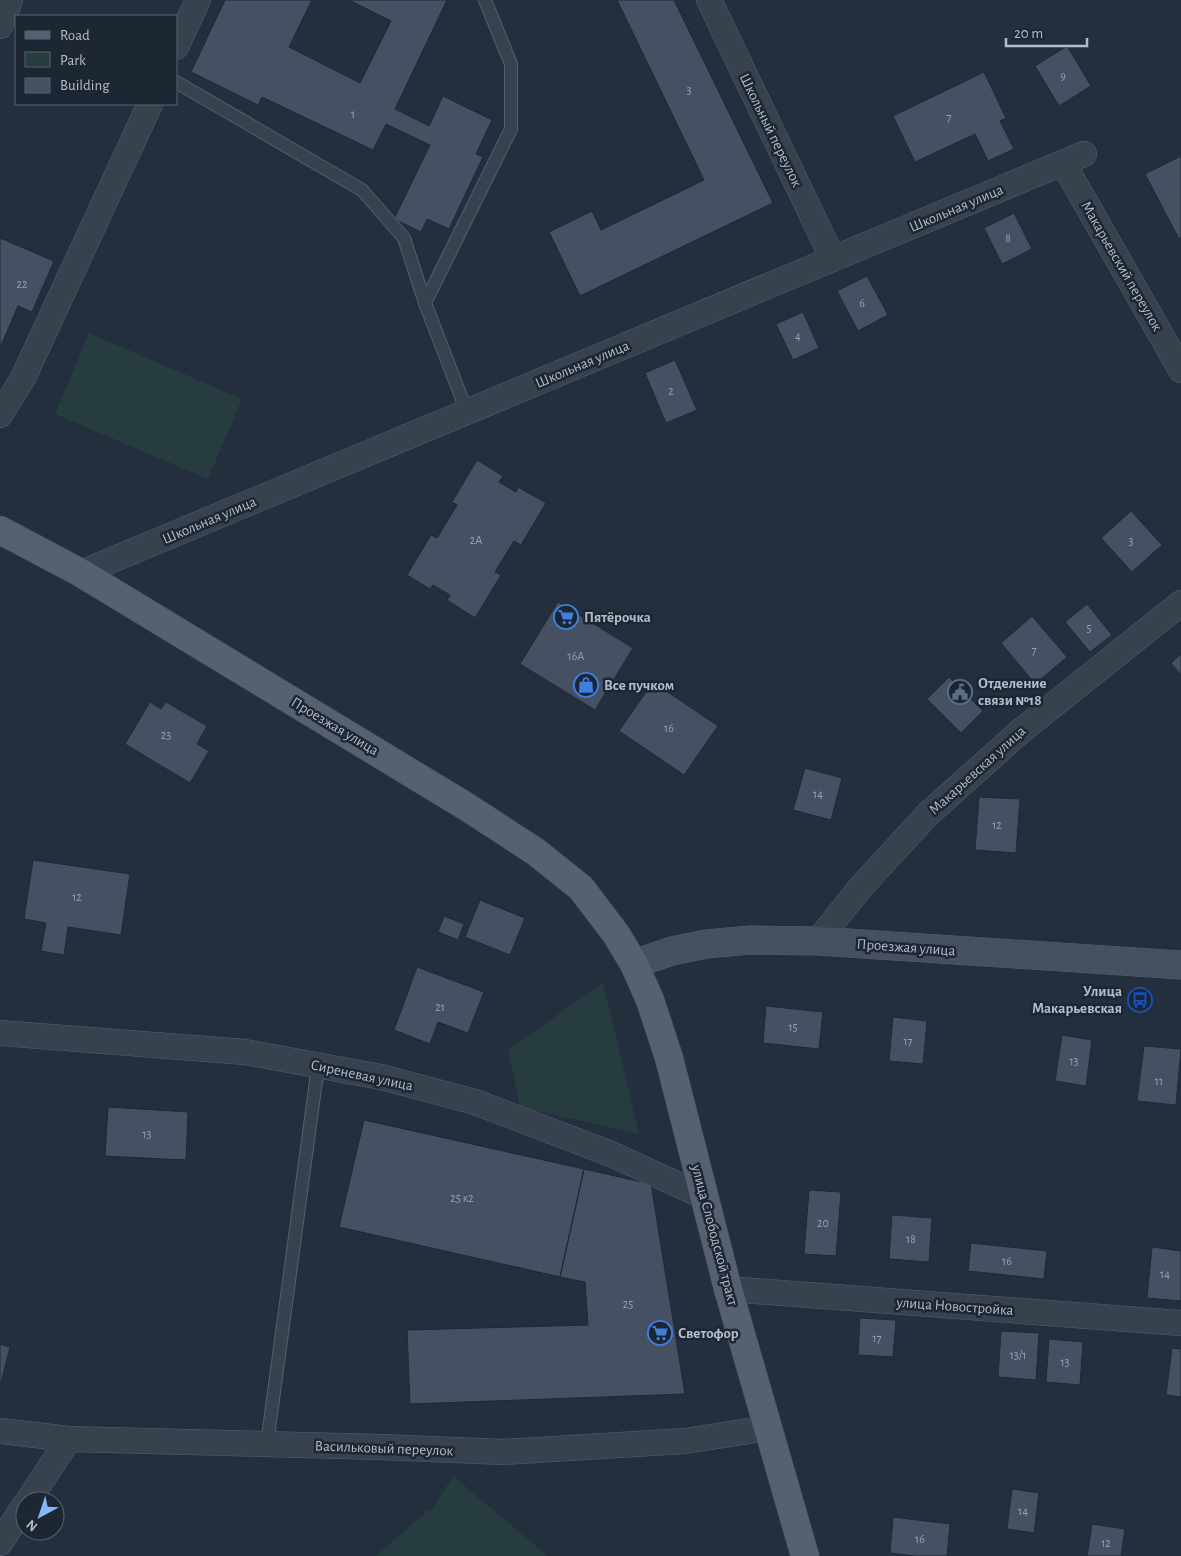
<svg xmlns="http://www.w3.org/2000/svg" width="1181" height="1556" font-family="'Alegreya Sans',sans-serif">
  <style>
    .green { fill: #263c3f }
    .building { fill: #455162; stroke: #1f2835 }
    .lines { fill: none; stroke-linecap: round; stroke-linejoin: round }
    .lane-casing { stroke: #565f6c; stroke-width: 14 }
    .street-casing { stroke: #565f6c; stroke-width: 26 }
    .secondary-casing { stroke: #565f6c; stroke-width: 29 }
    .primary-casing { stroke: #414a57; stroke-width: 29 }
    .lane { stroke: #38414e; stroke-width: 12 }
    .street { stroke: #38414e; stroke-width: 25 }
    .secondary { stroke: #465061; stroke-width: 28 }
    .primary { stroke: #56606e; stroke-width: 28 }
    .labels { text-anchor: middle; stroke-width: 5; stroke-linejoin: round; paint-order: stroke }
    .number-label { font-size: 12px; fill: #98a1af }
    .street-label { font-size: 15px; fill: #b4bcc9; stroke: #1d2633 }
    .poi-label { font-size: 15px; font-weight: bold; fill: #b4bcc9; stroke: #1d2633; text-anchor: start }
  </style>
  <rect width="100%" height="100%" fill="#242f3e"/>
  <path class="green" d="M89 333 242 399 208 479 55 414Z
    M603 982 639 1134 520 1107 508 1050Z
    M453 1476 548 1556H376L428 1510 431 1511Z"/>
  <path class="building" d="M225 0H312L289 47 360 83 391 21 349 0H447L395 109 429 126 443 96 492 120 476 154 483 157 449 229 427 219 421 232 394 219 430 145 386 124 373 150 262 97 258 105 191 72Z
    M617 0H674L773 203 580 296 549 232 592 211 601 230 704 180Z
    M1067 46 1091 86 1059 106 1035 66Z
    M984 72 1006 118 1000 121 1014 149 988 161 975 134 915 162 893 116Z
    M1181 156V237L1179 239 1145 174Z
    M1014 213 1032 249 1002 264 984 228Z
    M0 238 54 261 32 312 18 306 0 348Z
    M867 276 888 315 858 331 837 291Z
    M803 312 819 348 793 360 776 324Z
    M675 360 697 410 666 423 645 373Z
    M477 460 503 476 499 482 516 492 518 487 546 503 521 545 514 541 495 572 501 575 475 618 447 600 450 595 433 585 430 589 407 575 431 535 437 538 457 505 452 502Z
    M1131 511 1162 545 1132 572 1101 538Z
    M558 602 633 648 595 710 520 664Z
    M1087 604 1112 635 1090 652 1065 622Z
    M1032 616 1067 657 1035 684 1001 643Z
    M1181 654V675L1171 663Z
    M949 677 983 711 961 733 927 699Z
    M653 682 718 726 684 775 619 731Z
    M150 702 161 709 166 702 207 726 197 744 209 751 190 783 125 744Z
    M805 768 842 778 831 820 793 810Z
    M979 797 1020 799 1016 853 975 850Z
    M33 860 130 874 121 935 68 927 64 955 41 951 46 923 24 919Z
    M480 900 525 918 510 955 465 937Z
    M444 916 464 924 458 940 438 932Z
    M417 967 484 992 468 1033 438 1022 430 1044 394 1030Z
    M766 1006 823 1012 819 1049 763 1043Z
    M893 1017 927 1021 923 1064 889 1061Z
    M1062 1035 1092 1040 1086 1086 1055 1081Z
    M1144 1046 1181 1049 1176 1105 1137 1101Z
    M108 1107 188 1112 186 1160 105 1156Z
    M364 1120 584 1169 560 1277 339 1227Z
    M584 1169 651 1184 685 1394 410 1404 407 1330 588 1325 585 1282 560 1277Z
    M809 1190 841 1192 836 1256 804 1254Z
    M892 1215 932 1218 929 1262 889 1259Z
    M971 1243 1047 1251 1044 1279 968 1271Z
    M1152 1247 1181 1251V1301L1147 1298Z
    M860 1318 896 1320 893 1357 858 1355Z
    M1001 1331 1039 1333 1036 1380 998 1377Z
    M1049 1339 1083 1342 1080 1385 1046 1382Z
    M0 1344 10 1347 0 1387Z
    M1172 1348 1181 1349V1397L1166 1395Z
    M1012 1489 1039 1493 1034 1533 1007 1529Z
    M893 1517 950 1524 947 1556H915L890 1553Z
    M1092 1524 1125 1529 1121 1556H1087Z"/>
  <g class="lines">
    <defs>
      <path id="lane" d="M176 82 362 190 404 238 425 303
        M467 412 425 303 511 129V64L485 0
        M267 1444 318 1066"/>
      <path id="street" d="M709 0 833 259
        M0 26 10 0
        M176 47 198 0
        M1063 163 1181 370
        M0 415 23 378 150 104
        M81 573 1084 154
        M818 941 860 888 928 814 1022 730 1181 603
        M0 1033 245 1052 381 1077 475 1102 611 1154 705 1197
        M728 1289 1181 1323
        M0 1431 69 1439 381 1447 503 1452 685 1441 768 1428
        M28 1501 69 1439
        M0 1543 25 1505"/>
      <path id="secondary" d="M634 964 672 951 706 944 751 940 818 941 1181 965"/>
      <path id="primary" d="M0 530 81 573 467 807 536 852 581 888 616 934 634 964 650 1000 669 1058 728 1289 805 1556"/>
    </defs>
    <use href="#lane" class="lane-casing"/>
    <use href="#street" class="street-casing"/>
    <use href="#secondary" class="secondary-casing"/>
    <use href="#primary" class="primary-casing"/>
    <use href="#lane" class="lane"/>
    <use href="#street" class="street"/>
    <use href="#secondary" class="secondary"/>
    <use href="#primary" class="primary"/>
  </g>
  <defs>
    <symbol id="supermarket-ring" viewBox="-11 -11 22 22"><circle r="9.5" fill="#1d2633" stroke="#3f7fe0" stroke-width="1.5"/><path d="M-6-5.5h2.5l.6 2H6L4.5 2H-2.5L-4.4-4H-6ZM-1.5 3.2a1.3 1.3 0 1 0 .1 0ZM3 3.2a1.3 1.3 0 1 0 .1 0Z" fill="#3f7fe0"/></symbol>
    <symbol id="shop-ring" viewBox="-11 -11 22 22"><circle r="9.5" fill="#1d2633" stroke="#3f7fe0" stroke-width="1.5"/><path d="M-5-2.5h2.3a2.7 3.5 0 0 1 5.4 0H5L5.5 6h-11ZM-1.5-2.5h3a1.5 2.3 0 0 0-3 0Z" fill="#3f7fe0"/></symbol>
    <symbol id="civic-ring" viewBox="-11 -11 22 22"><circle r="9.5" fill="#1d2633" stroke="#5c6f8a" stroke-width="1.5"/><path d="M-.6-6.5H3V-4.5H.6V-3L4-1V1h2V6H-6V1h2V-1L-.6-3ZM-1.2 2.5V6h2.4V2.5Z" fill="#5c6f8a"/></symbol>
    <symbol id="bus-ring" viewBox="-11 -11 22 22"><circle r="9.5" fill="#1d2633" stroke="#1a4fb4" stroke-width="1.5"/><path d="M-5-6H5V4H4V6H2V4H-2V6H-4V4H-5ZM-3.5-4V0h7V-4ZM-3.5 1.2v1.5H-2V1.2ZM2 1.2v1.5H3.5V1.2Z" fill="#1a4fb4"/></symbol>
  </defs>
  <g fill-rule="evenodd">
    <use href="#supermarket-ring" x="552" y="603" width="28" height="28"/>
    <use href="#shop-ring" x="572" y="671" width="28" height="28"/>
    <use href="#civic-ring" x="946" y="678" width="28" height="28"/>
    <use href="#bus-ring" x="1126" y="986" width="28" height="28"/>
    <use href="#supermarket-ring" x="646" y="1319" width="28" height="28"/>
  </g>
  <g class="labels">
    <g class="number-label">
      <text x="1063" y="80">9</text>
      <text x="689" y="94">3</text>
      <text x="353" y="118">1</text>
      <text x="949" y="121">7</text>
      <text x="1008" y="242">8</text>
      <text x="22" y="288">22</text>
      <text x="862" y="307">6</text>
      <text x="798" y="340">4</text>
      <text x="671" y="395">2</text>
      <text x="476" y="544">2А</text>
      <text x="1131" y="545">3</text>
      <text x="1089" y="632">5</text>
      <text x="1034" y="654">7</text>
      <text x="576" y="660">16А</text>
      <text x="669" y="732">16</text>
      <text x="166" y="739">23</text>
      <text x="818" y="798">14</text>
      <text x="997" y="829">12</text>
      <text x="77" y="901">12</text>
      <text x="440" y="1011">21</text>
      <text x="793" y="1031">15</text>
      <text x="908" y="1045">17</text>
      <text x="1074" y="1065">13</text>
      <text x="1159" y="1085">11</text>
      <text x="147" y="1138">13</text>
      <text x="462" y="1202">25 к2</text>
      <text x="823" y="1227">20</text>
      <text x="911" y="1243">18</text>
      <text x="1007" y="1265">16</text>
      <text x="1165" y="1278">14</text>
      <text x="628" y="1308">25</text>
      <text x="877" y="1342">17</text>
      <text x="1018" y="1359">13/1</text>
      <text x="1065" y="1366">13</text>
      <text x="1023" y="1515">14</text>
      <text x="920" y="1543">16</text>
      <text x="1106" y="1547">12</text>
    </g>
    <g class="street-label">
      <text transform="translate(771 130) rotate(64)" y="5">Школьный переулок</text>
      <text transform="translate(956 208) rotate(-23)" y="5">Школьная улица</text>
      <text transform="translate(1122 266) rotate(60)" y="5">Макарьевский переулок</text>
      <text transform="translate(582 364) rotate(-23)" y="5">Школьная улица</text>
      <text transform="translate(209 520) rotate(-23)" y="5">Школьная улица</text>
      <text transform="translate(335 726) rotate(31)" y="5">Проезжая улица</text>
      <text transform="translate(977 770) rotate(-42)" y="5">Макарьевская улица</text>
      <text transform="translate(906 947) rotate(4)" y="5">Проезжая улица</text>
      <text transform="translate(362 1075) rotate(12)" y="5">Сиреневая улица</text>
      <text transform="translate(715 1235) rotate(75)" y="5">улица Слободской тракт</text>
      <text transform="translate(955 1306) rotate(4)" y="5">улица Новостройка</text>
      <text transform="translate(384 1448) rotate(2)" y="5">Васильковый переулок</text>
    </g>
    <g class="poi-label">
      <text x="584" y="622">Пятёрочка</text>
      <text x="978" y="688">Отделение<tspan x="978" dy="17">связи №18</tspan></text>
      <text x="604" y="690">Все пучком</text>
      <text x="1122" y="996" text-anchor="end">Улица<tspan x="1122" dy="17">Макарьевская</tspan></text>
      <text x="678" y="1338">Светофор</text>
    </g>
  </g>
  <rect x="15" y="15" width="162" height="90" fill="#1d2633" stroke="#59626f"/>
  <rect x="25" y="31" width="25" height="8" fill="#56606e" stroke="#59626f"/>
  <text x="60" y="40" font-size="15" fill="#b4bcc9">Road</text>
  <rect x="25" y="52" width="25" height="15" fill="#263c3f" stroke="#59626f"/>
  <text x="60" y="65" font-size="15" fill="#b4bcc9">Park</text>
  <rect x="25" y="78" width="25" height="15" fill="#455162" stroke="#59626f"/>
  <text x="60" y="90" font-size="15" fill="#b4bcc9">Building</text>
  <g transform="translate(40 1516) rotate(220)"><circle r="24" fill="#1d2633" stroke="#59626f"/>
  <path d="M0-4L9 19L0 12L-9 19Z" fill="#8ab4f8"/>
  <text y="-8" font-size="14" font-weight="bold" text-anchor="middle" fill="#b4bcc9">N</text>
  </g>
  <path d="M1006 38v8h81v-8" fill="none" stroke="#b4bcc9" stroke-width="2.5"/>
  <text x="1014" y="38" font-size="15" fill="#b4bcc9" stroke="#1d2633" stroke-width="4" paint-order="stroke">20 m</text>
</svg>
